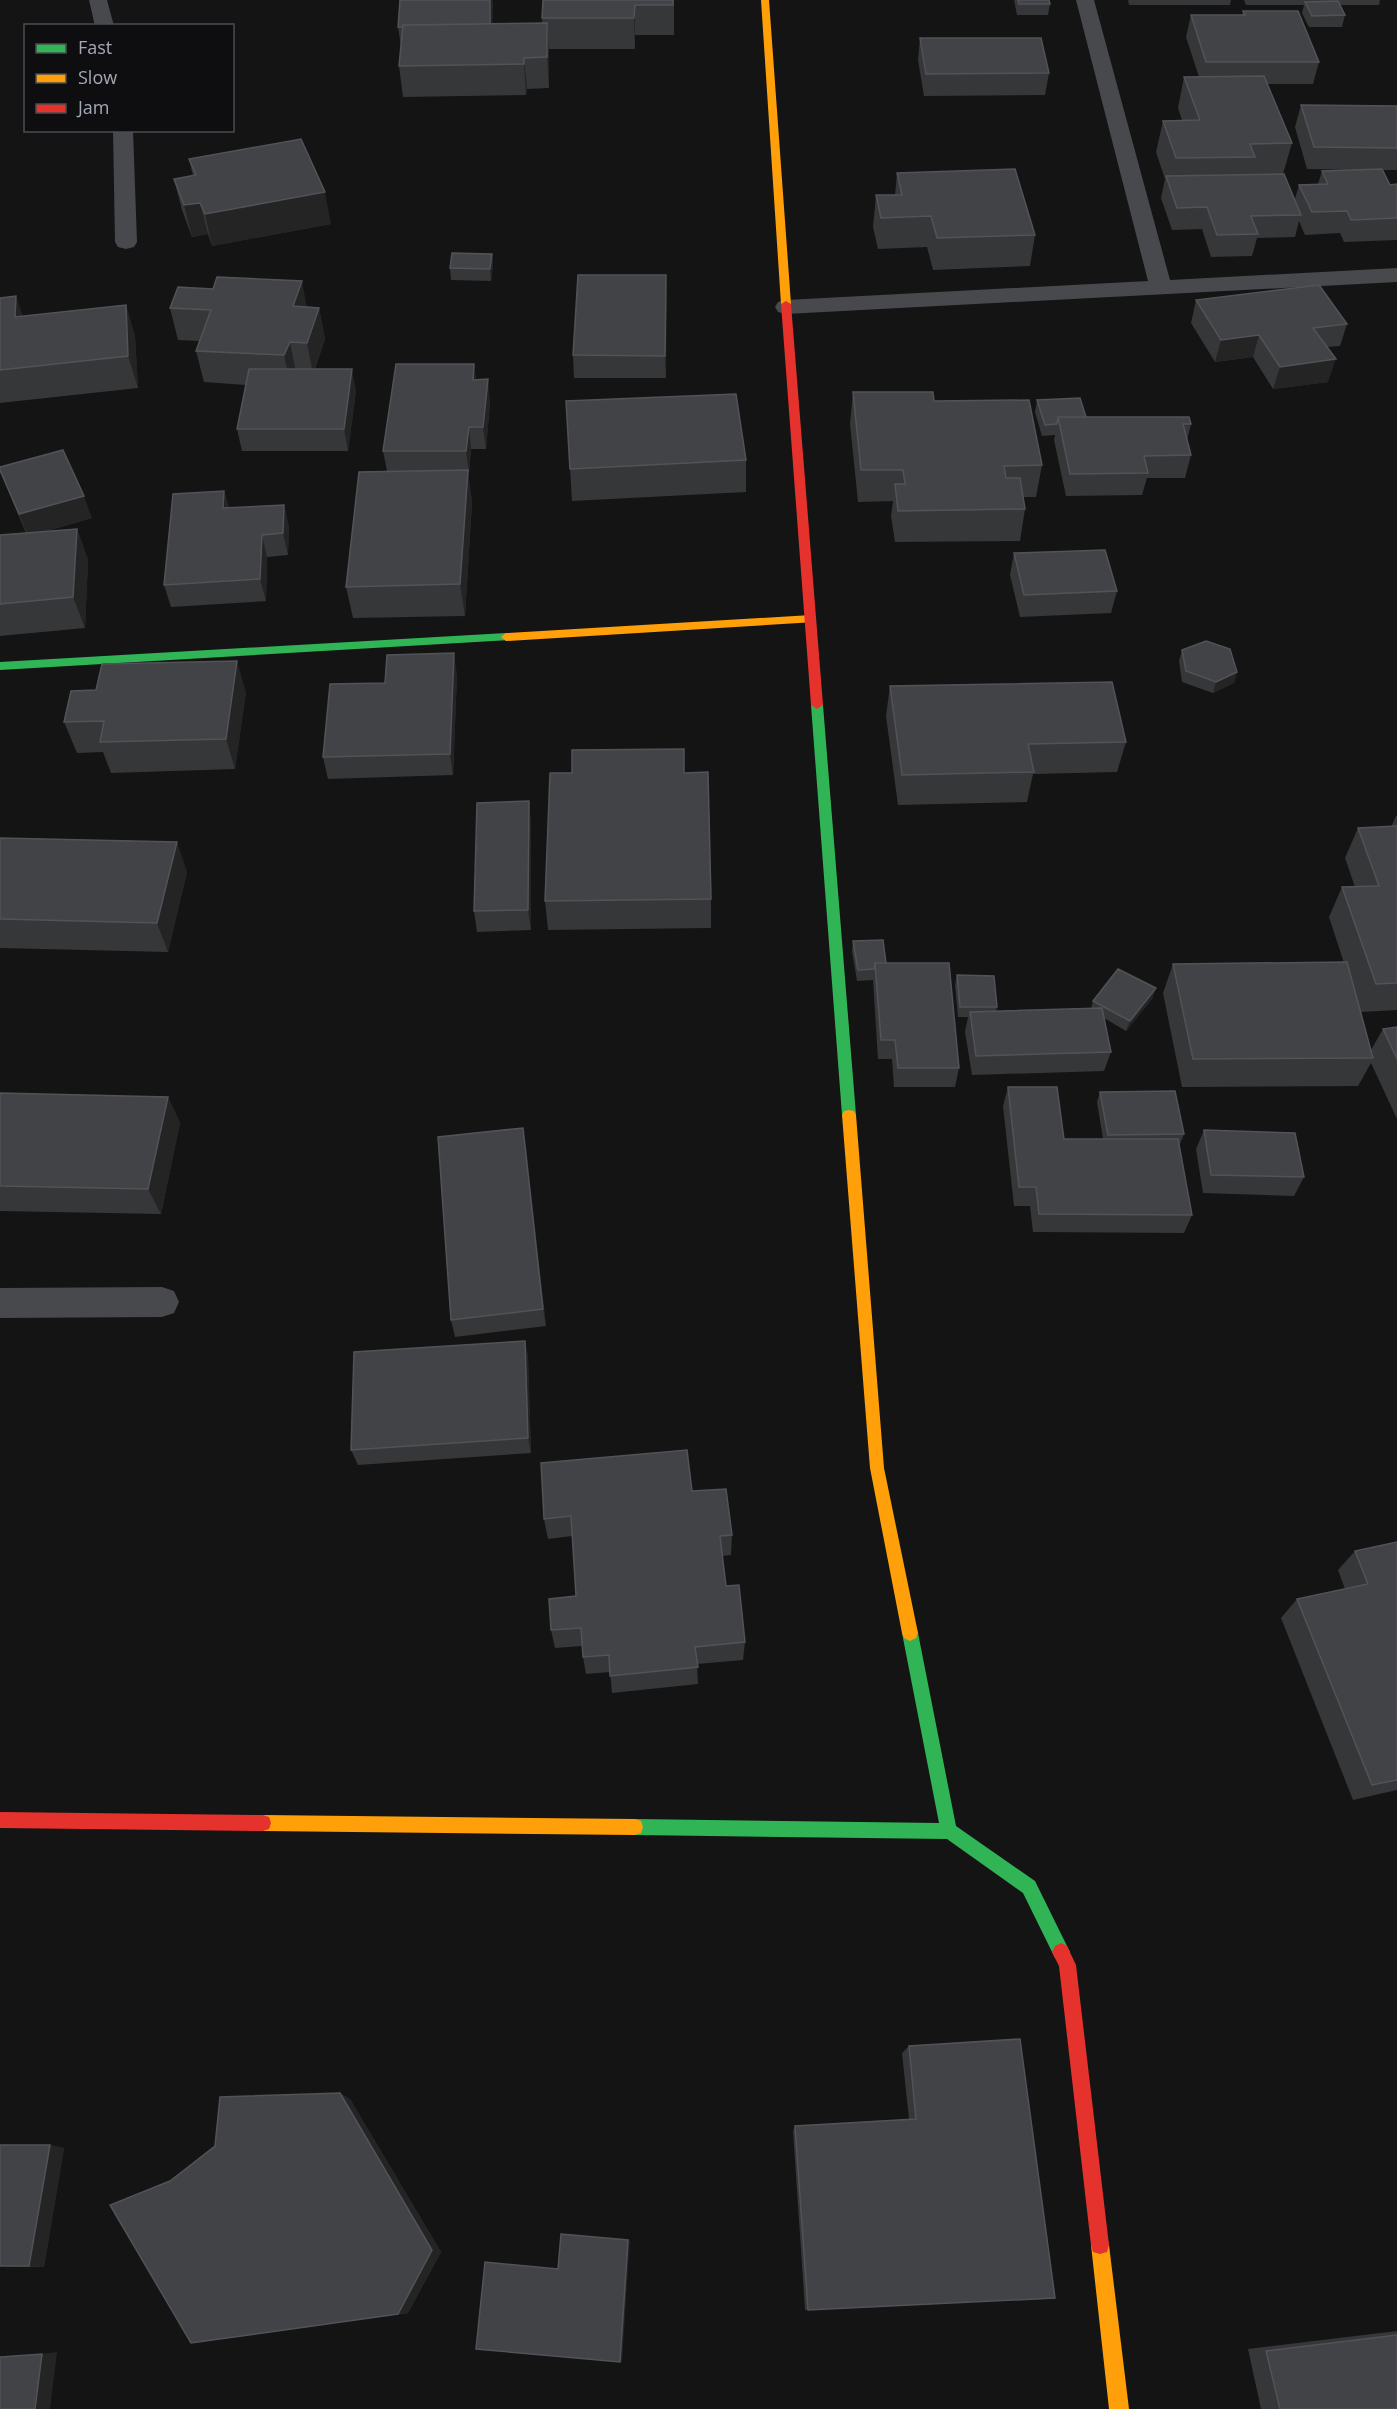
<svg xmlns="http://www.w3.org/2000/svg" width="1397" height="2409" font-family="'Open Sans',sans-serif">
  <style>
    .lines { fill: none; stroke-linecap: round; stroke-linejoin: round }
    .street { fill: #48494d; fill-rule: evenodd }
    .fast { fill: #30b455; fill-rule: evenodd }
    .slow { fill: #ff9f0a; fill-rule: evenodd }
    .jam { fill: #e5322d; fill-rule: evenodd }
    .wall { fill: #363739 }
    .shaded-wall { fill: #242425 }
    .building { fill: #424347; stroke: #525358; stroke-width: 1.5 }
  </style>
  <rect width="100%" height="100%" fill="#141414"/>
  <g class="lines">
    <path class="street" d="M89 0H107L114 26H95Z
      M1076 0H1094L1170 280 1397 268V282L786 314 778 312 775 307 778 302 786 300 1148 281Z
      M113 130H133L137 242 134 247 126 249 118 247 115 242Z
      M162 1287 174 1291 179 1302 174 1313 162 1317 0 1318V1288Z"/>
    <path class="fast" d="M506 633 510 634V640L0 670V662Z
      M817 701 823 705 856 1115 854 1119H844L842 1115 811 705Z
      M910 1625 916 1628 918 1633 956 1826 1035 1881 1067 1946 1070 1952 1067 1958 1061 1961 1055 1958 1023 1893 947 1839 635 1835 629 1833 627 1827 629 1821 635 1819 939 1823 902 1633 904 1628Z"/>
    <path class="slow" d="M761 0H769L791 304 786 307 781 304Z
      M811 615 815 616V622L506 641 501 637 506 633Z
      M849 1110 854 1111 856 1115 884 1468 918 1633 916 1638 910 1641 904 1638 902 1633 870 1468 842 1115 844 1111Z
      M263 1815 635 1819 641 1821 643 1827 641 1833 635 1835 263 1831 257 1829 255 1823 257 1817Z
      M1100 2236 1107 2238 1109 2245 1129 2409H1109L1091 2245 1093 2238Z"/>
    <path class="jam" d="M786 301 791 304 823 705 817 709 811 705 781 304Z
      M0 1812 263 1815 269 1817 271 1823 269 1829 263 1831 0 1828Z
      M1061 1943 1067 1946 1076 1965 1109 2245 1107 2252 1100 2254 1093 2252 1091 2245 1059 1966 1052 1952 1055 1946Z"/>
  </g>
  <path class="wall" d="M400 0H493L492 24 542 23 543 0H674V35H635V49H549V88L527 89 526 95 403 97 399 66 401 46 398 27Z
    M1014 0H1049L1050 4 1048 15H1017Z
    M1128 0H1231L1230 5H1129Z
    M1244 0H1380L1379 5H1340L1345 15 1342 27H1309L1302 13 1304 5H1246Z
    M1243 11 1319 62 1313 84H1267L1292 143 1283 174 1295 199 1299 185 1318 184 1322 171 1358 170 1307 169 1295 127 1301 105 1397 106V170H1383L1390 185 1397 184V240L1344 242 1340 233 1305 235 1299 221 1295 237 1257 238 1252 256 1211 257 1202 229 1172 230 1161 198 1165 179 1156 152 1163 121 1182 120 1178 108 1184 77H1199L1186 37 1191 15H1242Z
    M920 38 1049 73 1045 95 924 96 918 60Z
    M189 159 331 224 212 246 208 234 192 237 182 210 174 179 193 176Z
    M897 173 1035 235 1030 266 933 270 927 247 878 249 873 227 876 195H895Z
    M492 254 493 265 491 281 451 280 450 268Z
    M666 275V378H574L573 355Z
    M0 298 23 316 126 305 135 337 138 388 0 403Z
    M1196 300 1347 324 1340 346 1327 347 1328 382 1273 389 1253 357 1215 362 1191 323Z
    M307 307 319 308 325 339 315 369 356 391 348 451H242L237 429 246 385 204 382 196 351 199 341 178 340 170 308Z
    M474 364 476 379 490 402 486 449H471L469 473H468L472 502 465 616 353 618 346 587 387 471 383 451Z
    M853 392 934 401 1042 465 1036 497H1023L1025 509 1020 541 895 542 891 516 893 501 858 502 850 424Z
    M1037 400 1086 417 1191 424 1187 440 1191 455 1185 478H1147L1142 495 1066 496 1054 440 1055 435 1042 436 1035 412Z
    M566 401 746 460V492L572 501Z
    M0 471 92 518 47 531 77 529 88 560 85 628 0 636V535L26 533Z
    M224 491 229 508 284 505 289 527 288 555 267 557 266 601 171 607 164 585Z
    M1014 553 1117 591 1111 613 1020 617 1010 575Z
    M1182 650 1237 672 1234 683 1213 693 1182 682 1179 661Z
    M457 675 453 775 328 779 323 757 385 683Z
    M890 686 1126 742 1117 772 1033 774 1027 802 898 805 886 716Z
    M246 692 235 769 111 773 103 752 77 753 64 722Z
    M684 773 711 899V928L548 930 545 901Z
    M1396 816H1397V1010L1361 1012 1358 1003 1371 1050 1383 1029 1397 1027V1119L1371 1063 1358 1086 1182 1087 1163 993 1173 964 1344 963 1329 917 1342 887H1355L1345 858 1358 828 1391 827Z
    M531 822V930L477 932 474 911Z
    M0 838 187 872 168 952 0 948Z
    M853 941 886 963 959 1068 955 1087H894L892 1059H878L873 980 857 981 852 951Z
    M957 975 997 1007 996 1011 1091 1009 1093 1001 1156 988 1152 999 1126 1031 1104 1018 1111 1052 1104 1071 972 1075 965 1032 968 1017H958L955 985Z
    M1008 1087 1064 1139H1103L1097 1102 1100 1092 1184 1134 1180 1144H1179L1192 1215 1184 1233 1033 1232 1030 1206H1014L1003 1106Z
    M0 1093 168 1097 180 1123 161 1214 0 1211Z
    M523 1128 546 1326 455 1337 451 1320Z
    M1204 1130 1304 1177 1294 1196 1203 1193 1196 1149Z
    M525 1341 528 1357 531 1453 358 1465 351 1450Z
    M692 1491 732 1535 731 1555 722 1556 726 1586 745 1642 743 1660 697 1664 698 1684 612 1693 610 1672 586 1674 583 1657 582 1646 555 1648 551 1630 576 1596 572 1536 548 1539 544 1519Z
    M1397 1542V1790L1353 1800 1281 1618 1297 1599 1345 1589 1338 1570 1355 1551Z
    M1020 2039 808 2310H805L793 2131 795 2126 909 2119 902 2053 909 2046Z
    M350 2099 441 2252 408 2313 208 2341 191 2343 170 2181Z
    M0 2145H50L64 2148 44 2267 0 2266Z
    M1397 2331V2409H1261L1248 2349Z"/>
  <path class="shaded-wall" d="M490 0H493L492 46 490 25Z
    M635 5V49L634 18Z
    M547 23 549 54V88L547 57Z
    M524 58 527 89 526 95 524 64Z
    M325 192 331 224 212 246 205 214Z
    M200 203 208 234 192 237 184 205Z
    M492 254 493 265 491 281 490 269Z
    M666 275 667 298 666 378 665 356Z
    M302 281 308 313 293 306Z
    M16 296 27 328 15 317Z
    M126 305 135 337 138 388 128 356Z
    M319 308 325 339 313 374 307 343Z
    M1259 335 1253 357 1215 362 1221 340Z
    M290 342 296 373 291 387 284 355Z
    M1336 359 1328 382 1273 389 1280 367Z
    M474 364 477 387 473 380Z
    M352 369 356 391 348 451 344 429Z
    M488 379 490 402 486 449 483 427Z
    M469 427 471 449 469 473 466 451Z
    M468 470 472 502 465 616 460 584Z
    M224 491 230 513 223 508Z
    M84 496 92 518 28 536 19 514Z
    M284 505 289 527 288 555 283 533Z
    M77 529 88 560 85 628 73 597Z
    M262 535 267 557 266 601 260 579Z
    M454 653 457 675 453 775 450 754Z
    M237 661 246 692 235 769 226 739Z
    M1237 672 1234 683 1213 693 1216 682Z
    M529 801 531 822V930L528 910Z
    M177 842 187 872 168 952 157 923Z
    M1156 988 1152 999 1126 1031 1130 1021Z
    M168 1097 180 1123 161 1214 148 1189Z
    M523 1128 526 1146 546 1326 543 1309Z
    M525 1341 528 1357 531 1453 528 1438Z
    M340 2093 350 2099 441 2252 408 2313 398 2314Z
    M50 2145 64 2148 44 2267 29 2266Z
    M628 2240 630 2241 622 2361 620 2362Z
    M57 2352 50 2409H35L42 2354Z"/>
  <path class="building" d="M400 0H490V24L403 25V27H398Z
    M543 0H673V5H635L634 18H542Z
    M1018 0H1049L1050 4H1019Z
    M1338 1 1345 15 1312 16 1305 2Z
    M1243 11H1298L1319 62H1206L1191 15H1245Z
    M547 23V57L524 58V64L399 66 403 25Z
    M920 38H1041L1049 73 926 74Z
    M1264 76 1292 143 1250 144 1255 157 1176 158 1163 121 1200 120 1184 77Z
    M1301 105 1397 106V148L1314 147Z
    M301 139 325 192 205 214 200 203 184 205 174 179 196 175 189 159Z
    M1015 169 1035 235 937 238 931 216 881 218 876 195H902L897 173Z
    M1382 169 1390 185 1397 184V218L1351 220 1347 211 1312 212 1299 185 1328 184 1322 171Z
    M1284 174 1301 215 1251 216 1258 234 1217 235 1207 207 1177 208 1166 176Z
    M452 253 492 254 490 269 450 268Z
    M578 275H666L665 356 573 355Z
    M217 277 302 281 293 306 319 308 307 343 290 342 284 355 196 351 211 310 170 308 178 287 213 289Z
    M1319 285 1347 324 1313 328 1336 359 1280 367 1259 335 1221 340 1196 300Z
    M16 296 15 317 126 305 128 356 0 370V298Z
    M396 364H474L473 380 488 379 483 427H469L466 451H383Z
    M249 369H352L344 429H237Z
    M853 392H933L934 401 1029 400 1042 465 1004 466 1006 478H1020L1025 509 898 511 895 484H905L903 470H861Z
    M736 394 746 460 570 469 566 401Z
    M1080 398 1086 417H1058L1057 424 1045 425 1037 400Z
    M1058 417H1189L1191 424H1183L1191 455 1144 456 1148 473 1070 474Z
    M63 450 84 496 19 514 0 470V467Z
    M468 470 460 584 346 587 359 472Z
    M224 491 223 508 284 505 283 533 262 535 260 579 164 585 173 494Z
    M77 529 73 597 0 604V535Z
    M1105 550 1117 591 1024 595 1014 553Z
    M1206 641 1230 649 1237 672 1216 682 1186 671 1182 650Z
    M454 653 450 754 323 757 330 684 385 683 387 655Z
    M237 661 226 739 100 742 104 721 64 722 71 691 96 690 102 664Z
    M1112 682 1126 742 1028 744 1034 772 902 775 890 686Z
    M684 749V773L708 772 711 899 545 901 550 773H572V750Z
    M529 801 528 910 474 911 477 803Z
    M1397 826V983L1376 984 1342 887 1379 886 1358 828Z
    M0 838 177 842 157 923 0 919Z
    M883 940 886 963H875L874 969 858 970 853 941Z
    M1347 962 1373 1058 1193 1059 1173 964Z
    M875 963H949L959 1068H898L895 1040H881Z
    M1118 969 1156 988 1130 1021 1093 1001Z
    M957 975 994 976 997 1007H960Z
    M1102 1008 1111 1052 976 1056 970 1012Z
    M1397 1027V1059L1383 1029Z
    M1008 1087H1057L1064 1139H1178L1192 1215 1039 1214 1036 1187H1019Z
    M1175 1091 1184 1134 1108 1135 1100 1092Z
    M0 1093 168 1097 148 1189 0 1186Z
    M523 1128 543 1309 451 1320 438 1137Z
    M1204 1130 1295 1133 1304 1177 1211 1175Z
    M525 1341 528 1438 351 1450 354 1352Z
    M687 1450 692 1491 726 1489 732 1535 720 1536 726 1586 739 1585 745 1642 695 1647 698 1667 610 1676 609 1655 583 1657 581 1628 551 1630 549 1599 576 1596 571 1516 544 1519 541 1463Z
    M1397 1542V1780L1372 1785 1297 1599 1368 1584 1355 1551Z
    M1020 2039 1055 2298 808 2310 795 2126 916 2119 909 2046Z
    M340 2093 432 2250 398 2314 191 2343 110 2205 170 2181 215 2146 220 2097Z
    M0 2145H50L29 2266H0Z
    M561 2234 628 2240 620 2362 476 2349 485 2262 558 2269Z
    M1397 2335V2409H1280L1266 2351Z
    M42 2354 35 2409H0V2357Z"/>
  <rect x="24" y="24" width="210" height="108" fill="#0e0e10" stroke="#4a4c52" stroke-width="1.5"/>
  <rect x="36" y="44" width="30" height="9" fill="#30b455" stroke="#4a4c52" stroke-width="1.5"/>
  <text x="78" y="54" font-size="18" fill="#a5a9b5">Fast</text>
  <rect x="36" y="74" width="30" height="9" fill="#ff9f0a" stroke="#4a4c52" stroke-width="1.5"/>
  <text x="78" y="84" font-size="18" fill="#a5a9b5">Slow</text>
  <rect x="36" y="104" width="30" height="9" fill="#e5322d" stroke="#4a4c52" stroke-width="1.5"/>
  <text x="78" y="114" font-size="18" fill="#a5a9b5">Jam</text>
</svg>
